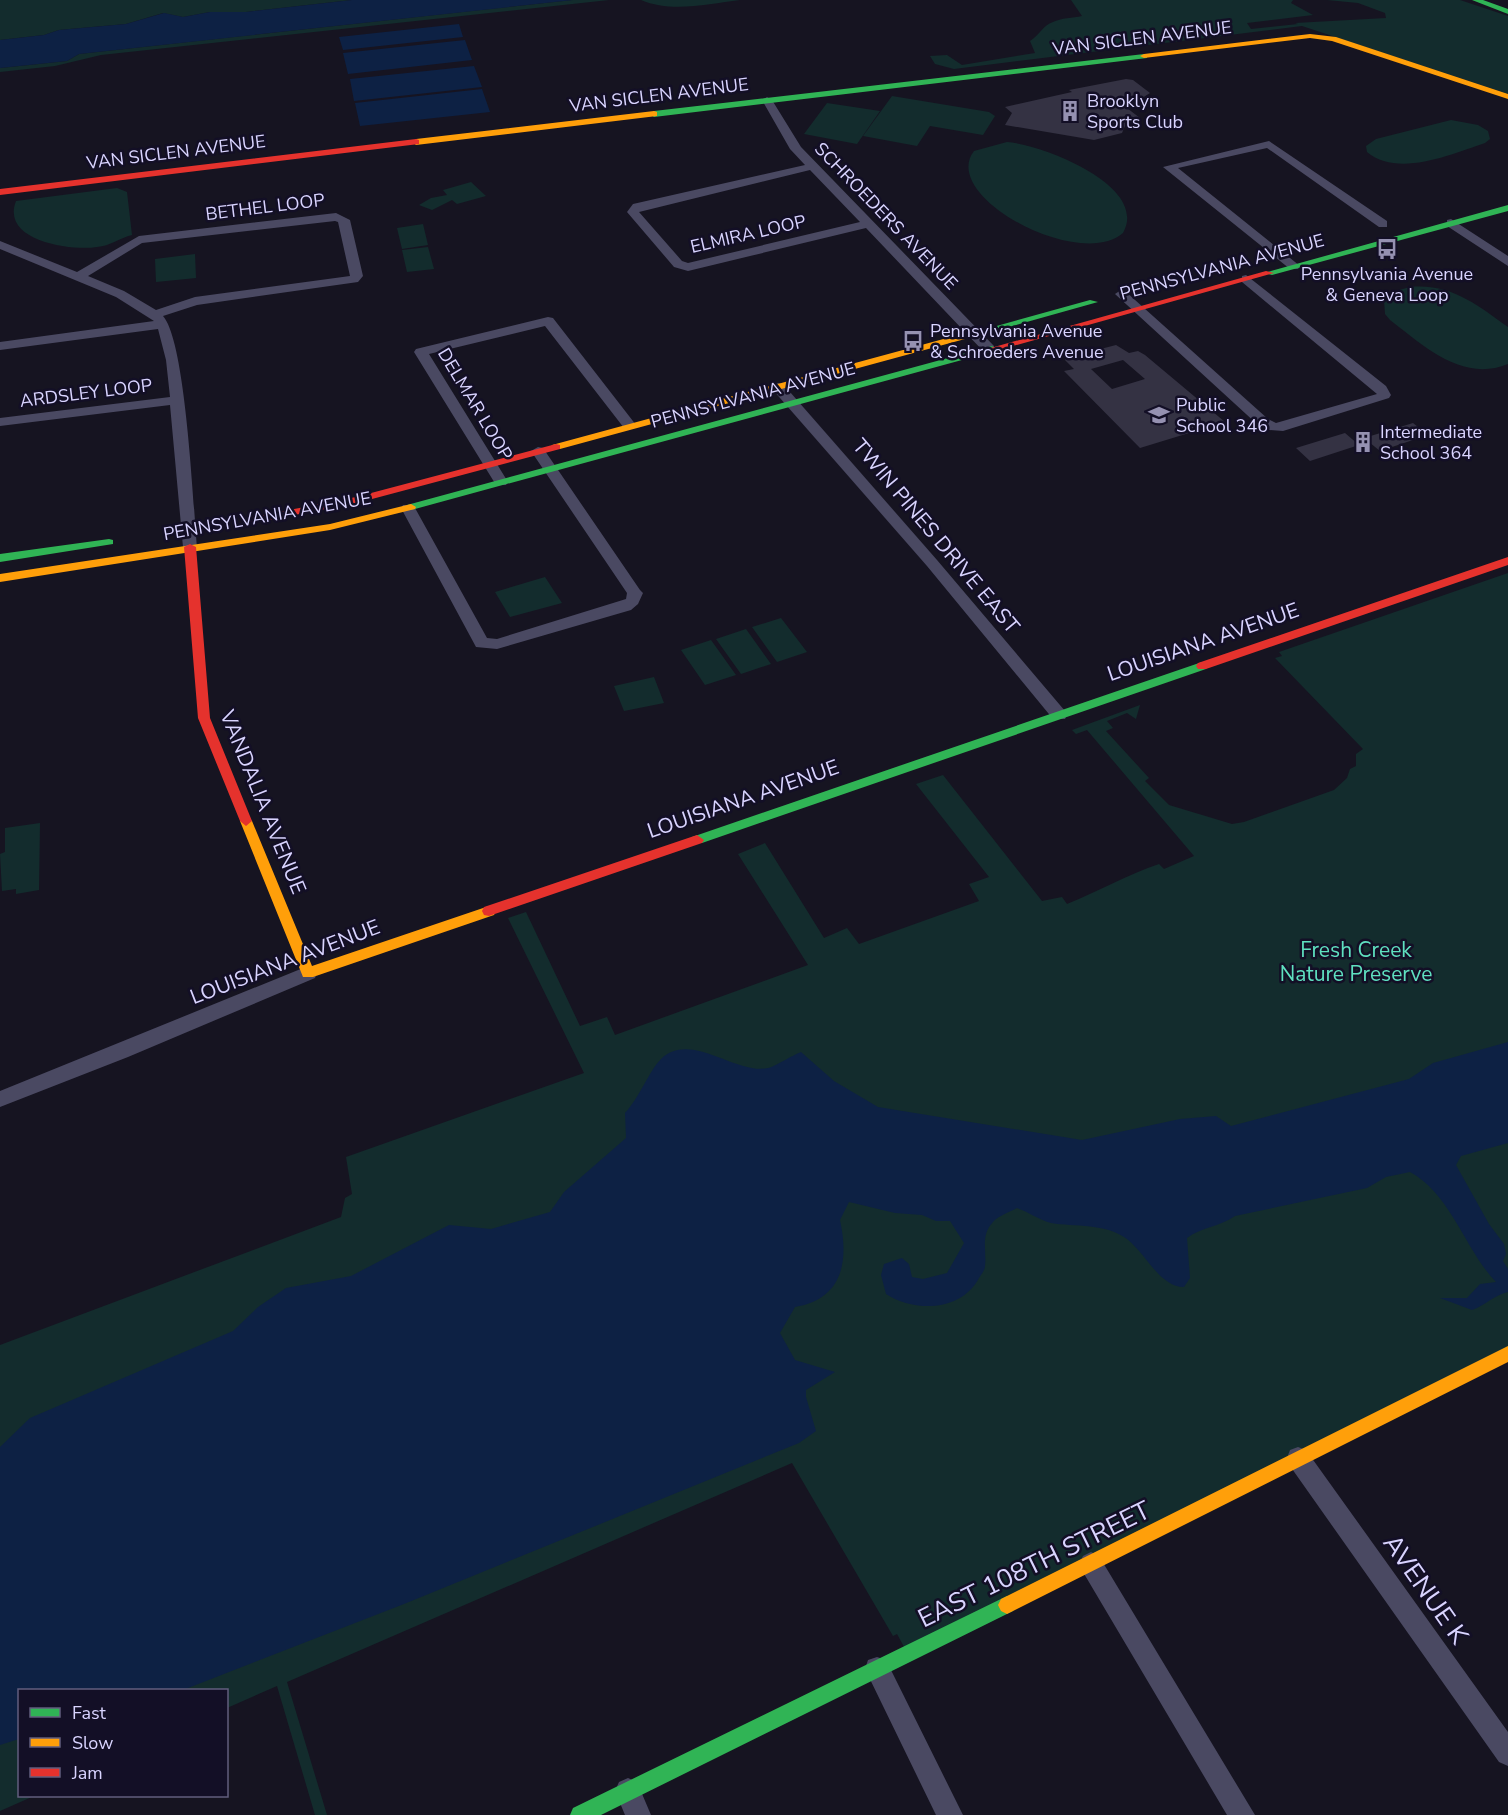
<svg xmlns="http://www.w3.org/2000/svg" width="1508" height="1815" font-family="'Nunito Sans',sans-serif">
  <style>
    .green { fill: #132c2d }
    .water { fill: #0d2144 }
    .building { fill: #343243; fill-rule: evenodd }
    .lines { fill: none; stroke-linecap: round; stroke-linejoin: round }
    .street { fill: #4a4962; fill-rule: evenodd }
    .fast { fill: #30b455; fill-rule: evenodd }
    .slow { fill: #ff9f0a; fill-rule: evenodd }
    .jam { fill: #e5322d; fill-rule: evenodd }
    .labels { text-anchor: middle; stroke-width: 5; stroke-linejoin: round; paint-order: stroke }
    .far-street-label { font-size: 18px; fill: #d9d4ff; stroke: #130f26 }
    .far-poi-label { font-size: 18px; fill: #d9d4ff; stroke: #130f26; text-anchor: start }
    .street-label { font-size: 21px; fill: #d9d4ff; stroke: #130f26 }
    .park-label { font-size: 21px; fill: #5fe0c0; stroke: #130f26 }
    .near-street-label { font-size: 26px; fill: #d9d4ff; stroke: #130f26 }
  </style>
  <rect width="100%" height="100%" fill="#161421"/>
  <path class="green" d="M0 0H352L246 12H210L183 17 163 13 126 24 59 30 44 35 0 40Z
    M572 0H609L101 55 55 66 0 72V68L67 61 79 54Z
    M641 0H740C708 4 671 13 641 0Z
    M1071 0H1293L1291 3 1313 15 1247 23 1251 29 1298 24 1295 23 1386 18 1385 13 1358 3 1327 0H1460L1508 16V94L1302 26 954 69 935 64 930 56 947 55 962 65 1035 53 1030 41C1039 36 1043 25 1053 22 1061 18 1073 18 1082 16Z
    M892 96 989 112 995 116 983 135 930 126 917 146 863 136Z
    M827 103 880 111 857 144 804 134Z
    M1451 120 1478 125 1488 131 1490 139 1485 143C1452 154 1398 178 1367 152L1366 146 1376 139Z
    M1007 142C1040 144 1150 185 1123 233 1079 271 939 196 974 151Z
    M471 182 486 196 457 204 452 200 432 210 419 205 431 198 447 195 443 190Z
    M117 188 127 192 132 235C120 238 110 246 97 247 74 251 0 242 16 201Z
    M423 224 428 245 402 249 397 228Z
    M428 247 434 269 407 272 402 250Z
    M195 254 196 278 156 282 155 259Z
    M1410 287C1451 283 1477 305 1508 327V364C1462 383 1423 345 1390 320L1385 314 1384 300 1392 292Z
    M1508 573V1055L1230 1136 1081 1150 623 1156 555 1217 0 1466V1345L341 1217 345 1198 352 1194 346 1157 584 1073 508 918 526 912 580 1026 607 1017 615 1035 808 965 738 854 765 843 824 938 847 928 859 944 979 901 969 884 989 877 916 784 943 775 1042 901 1062 897 1067 904C1099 891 1127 875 1159 864L1164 869 1194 856 1087 730 1076 734 1072 730 1140 705 1136 719 1127 713 1107 721 1113 728 1106 731 1149 778 1145 781 1169 805 1232 824 1244 822 1334 790 1347 778 1350 769 1356 766V754L1363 749 1275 658 1282 656 1279 652Z
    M545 577 562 603 510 617 495 592Z
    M781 618 807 652 777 662 752 627Z
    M746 629 771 664 741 674 716 639Z
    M711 640 736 675 705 685 681 650Z
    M654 677 664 703 624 711 614 686Z
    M40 823 39 890 16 894V889L2 891 0 854 5 852V828Z
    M1508 1131V1352L908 1654 897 1634 893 1636 792 1463 287 1682 327 1815H315L277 1686 227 1708 226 1690H88L772 1332 836 1199 1017 1201 1175 1214Z
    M19 1720 20 1796H34L0 1811V1729Z"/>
  <path class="water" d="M352 0H573L79 54 67 61 0 68V40L44 35 59 30 126 24 164 13 183 17 210 12H246Z
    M459 24 463 37 343 50 339 37Z
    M465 40 472 60 348 74 343 53Z
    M474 66 482 87 354 101 350 79Z
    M482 89 490 112 360 126 355 103Z
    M1508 1042V1143L1461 1156 1456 1165 1489 1224 1504 1244 1506 1254 1503 1261 1508 1269V1292C1494 1295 1486 1305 1472 1310L1440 1298H1467L1480 1284 1496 1282C1465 1250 1451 1194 1410 1172L1386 1177 1367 1188 1235 1216C1219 1227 1202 1227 1187 1238L1190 1278 1184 1287C1160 1287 1147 1255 1127 1239 1106 1223 1075 1227 1051 1223 1040 1220 1028 1212 1017 1208 1010 1212 998 1216 993 1222 980 1236 987 1250 985 1266 985 1270 981 1275 979 1278 962 1311 915 1313 886 1294L881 1275 884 1264 902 1258 909 1264 912 1277 923 1279 947 1273 964 1243 950 1221H936L922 1215 895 1213 849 1202 840 1220C849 1261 843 1299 795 1307L780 1333 795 1360 835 1372 806 1390V1397L816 1431 799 1443 404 1604 183 1690H20L19 1739 0 1745V1447L30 1418 233 1331 258 1307 286 1288 351 1276 449 1225 491 1229 550 1212 564 1192 626 1138 625 1113C640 1097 649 1071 661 1059 690 1030 736 1075 768 1068 774 1067 793 1055 801 1052L834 1081 878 1107 1082 1140 1180 1119 1216 1116 1231 1126 1409 1079 1433 1063Z"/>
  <path class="building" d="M1126 79 1133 80 1150 93 1142 98 1144 100 1123 105 1140 118 1127 121 1122 133 1094 140 1005 125 1012 113 1005 107 1072 92 1069 90Z
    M1116 345 1129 353 1138 351 1145 355 1225 422 1140 448 1064 371 1074 369 1065 360 1066 358ZM1123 360 1145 379 1112 389 1091 369Z
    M1413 423 1428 435 1380 451 1364 438Z
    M1345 433 1359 445 1310 461 1296 448Z"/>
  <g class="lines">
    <path class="street" d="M767 97 772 100 801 147 994 346V352H984L866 228 688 271 674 267 627 212 633 204 805 165 790 149 762 100ZM810 170 860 222 688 263 682 261 639 212Z
      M1269 141 1387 221V227H1379L1267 148 1178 168 1300 266 1298 269H1290L1163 167Z
      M336 213 350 220 363 276 358 282 197 305 163 316C186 342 193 504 197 547L195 550 190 552 183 547 170 405 0 426V418L170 397 166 360 158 329 0 350V342L154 321 116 297 0 249V241L77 272 139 236ZM335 221 338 222 350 276 195 297 156 310 124 291 88 276 142 243Z
      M1451 219 1508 256V266L1447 226V220Z
      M1246 275 1386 386 1391 395 1389 398 1283 431 1269 430 1258 425 1115 294 1121 290 1125 291 1268 419 1276 423 1377 394 1242 282V276Z
      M548 317 553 318 636 425 629 429 624 428 545 326 429 354 508 482 506 485H496L414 352 416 349Z
      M778 383 783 384 937 560 1065 711 1067 715 1065 719H1053L927 566 773 390V384Z
      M538 447 543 448 640 590 643 593 638 604 631 610 497 649 476 647 401 508 403 505H413L415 508 487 638 497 639 626 599 627 593 531 451Z
      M308 966 315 968 317 973 315 978 128 1057 0 1107V1091Z
      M1298 1447 1306 1450 1508 1732V1766L1499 1762 1290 1466 1287 1458 1290 1450Z
      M1091 1552 1099 1556 1255 1815H1227L1083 1572 1079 1564 1083 1556Z
      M877 1657 886 1660 963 1815H936L865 1669 868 1660Z
      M628 1778 637 1782 651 1815H625L615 1791 619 1782Z"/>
    <path class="fast" d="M1472 0H1483L1508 9V14Z
      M1144 54H1147V58L654 117 650 114 654 111Z
      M1508 205V211L1272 275 1264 273Z
      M1090 300 1098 302 973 337 968 334Z
      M992 346 997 349 995 351 415 509 411 510 406 507 407 505Z
      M109 539 113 540V544L0 562V554Z
      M1202 662 1208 666 1206 669 702 843H692L690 840 692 837Z
      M1007 1596 1013 1599 1016 1605 1013 1611 601 1815H570L573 1808Z"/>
    <path class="slow" d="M1310 34 1336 37 1508 94V99L1332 41 1310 38 1144 58 1140 56 1144 54Z
      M654 111 657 112V116L416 145 412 142 416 139Z
      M973 331 978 334 976 336 560 449H552L551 447 552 445Z
      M411 504 416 507 415 509 330 530 0 582V574L330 524Z
      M246 816 252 821 312 966 489 906 494 907 496 911 494 915 313 977H303L240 821Z
      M1508 1346V1362L1013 1611 1007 1614 1001 1611 998 1605 1001 1599Z"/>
    <path class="jam" d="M416 139 419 140V144L0 195V189Z
      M1266 271 1274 273 995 351 987 349Z
      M556 444 560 445V449L357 503 253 523 248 520 253 517 356 497Z
      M190 544 196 547 210 718 252 821 246 826 240 821 198 718 184 547Z
      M1508 557V565L1206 669H1198L1196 666 1198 663Z
      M697 835 704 840 702 843 489 916 484 915 482 911 484 907Z"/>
  </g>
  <defs>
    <symbol id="building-bare" viewBox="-9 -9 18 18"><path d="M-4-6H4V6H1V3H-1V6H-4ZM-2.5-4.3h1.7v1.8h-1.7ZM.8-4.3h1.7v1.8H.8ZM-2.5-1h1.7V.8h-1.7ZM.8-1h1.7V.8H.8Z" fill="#9591b1" stroke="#130f26" stroke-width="2.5" paint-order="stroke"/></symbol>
    <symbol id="bus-bare" viewBox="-9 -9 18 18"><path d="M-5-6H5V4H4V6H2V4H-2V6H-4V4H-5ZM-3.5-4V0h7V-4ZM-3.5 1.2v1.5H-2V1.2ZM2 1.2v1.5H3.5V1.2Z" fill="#9591b1" stroke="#130f26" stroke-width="2.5" paint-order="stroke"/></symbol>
    <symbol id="school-bare" viewBox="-9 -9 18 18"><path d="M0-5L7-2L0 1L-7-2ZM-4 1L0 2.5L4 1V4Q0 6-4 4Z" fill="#9591b1" stroke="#130f26" stroke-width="2.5" paint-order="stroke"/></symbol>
  </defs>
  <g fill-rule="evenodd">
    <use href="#building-bare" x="1055" y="96" width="30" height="30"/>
    <use href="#bus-bare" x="1372" y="234" width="30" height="30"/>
    <use href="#bus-bare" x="898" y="326" width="30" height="30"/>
    <use href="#school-bare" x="1144" y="400" width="30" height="30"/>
    <use href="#building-bare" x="1348" y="427" width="30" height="30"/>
  </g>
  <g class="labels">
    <g class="far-street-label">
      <text transform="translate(1142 38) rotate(-7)" y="6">VAN SICLEN AVENUE</text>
      <text transform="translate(659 95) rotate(-7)" y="6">VAN SICLEN AVENUE</text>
      <text transform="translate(176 152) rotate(-7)" y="6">VAN SICLEN AVENUE</text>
      <text transform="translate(265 207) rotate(-7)" y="6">BETHEL LOOP</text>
      <text transform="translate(886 216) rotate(46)" y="6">SCHROEDERS AVENUE</text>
      <text transform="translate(748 234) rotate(-13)" y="6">ELMIRA LOOP</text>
      <text transform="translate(1222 267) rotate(-15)" y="6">PENNSYLVANIA AVENUE</text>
      <text transform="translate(86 393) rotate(-7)" y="6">ARDSLEY LOOP</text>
      <text transform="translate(753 395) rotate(-15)" y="6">PENNSYLVANIA AVENUE</text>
      <text transform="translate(475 404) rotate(59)" y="6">DELMAR LOOP</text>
      <text transform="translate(267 516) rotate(-10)" y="6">PENNSYLVANIA AVENUE</text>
    </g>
    <g class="far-poi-label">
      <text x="1087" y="107">Brooklyn<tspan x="1087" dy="21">Sports Club</tspan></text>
      <text x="1387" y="280" text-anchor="middle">Pennsylvania Avenue<tspan x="1387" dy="21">&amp; Geneva Loop</tspan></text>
      <text x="930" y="337">Pennsylvania Avenue<tspan x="930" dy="21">&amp; Schroeders Avenue</tspan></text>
      <text x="1176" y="411">Public<tspan x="1176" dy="21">School 346</tspan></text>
      <text x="1380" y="438">Intermediate<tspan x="1380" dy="21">School 364</tspan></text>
    </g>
    <g class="street-label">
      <text transform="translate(936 536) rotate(50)" y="7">TWIN PINES DRIVE EAST</text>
      <text transform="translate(1203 642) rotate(-19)" y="7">LOUISIANA AVENUE</text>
      <text transform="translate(743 799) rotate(-19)" y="7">LOUISIANA AVENUE</text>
      <text transform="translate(263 802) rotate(68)" y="7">VANDALIA AVENUE</text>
      <text transform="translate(285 962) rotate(-21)" y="7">LOUISIANA AVENUE</text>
    </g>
    <g class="park-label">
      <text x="1356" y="957">Fresh Creek<tspan x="1356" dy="24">Nature Preserve</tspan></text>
    </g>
    <g class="near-street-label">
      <text transform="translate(1034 1564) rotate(-26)" y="9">EAST 108TH STREET</text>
      <text transform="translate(1426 1589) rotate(55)" y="9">AVENUE K</text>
    </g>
  </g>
  <rect x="18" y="1689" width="210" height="108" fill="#130f26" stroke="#625e7d" stroke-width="1.5"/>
  <rect x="30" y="1708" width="30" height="9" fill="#30b455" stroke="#625e7d" stroke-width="1.5"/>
  <text x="72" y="1719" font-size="18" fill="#d9d4ff">Fast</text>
  <rect x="30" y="1738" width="30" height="9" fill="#ff9f0a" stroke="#625e7d" stroke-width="1.5"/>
  <text x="72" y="1749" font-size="18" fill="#d9d4ff">Slow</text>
  <rect x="30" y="1768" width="30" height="9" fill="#e5322d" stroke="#625e7d" stroke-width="1.5"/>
  <text x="72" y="1779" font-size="18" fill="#d9d4ff">Jam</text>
</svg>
